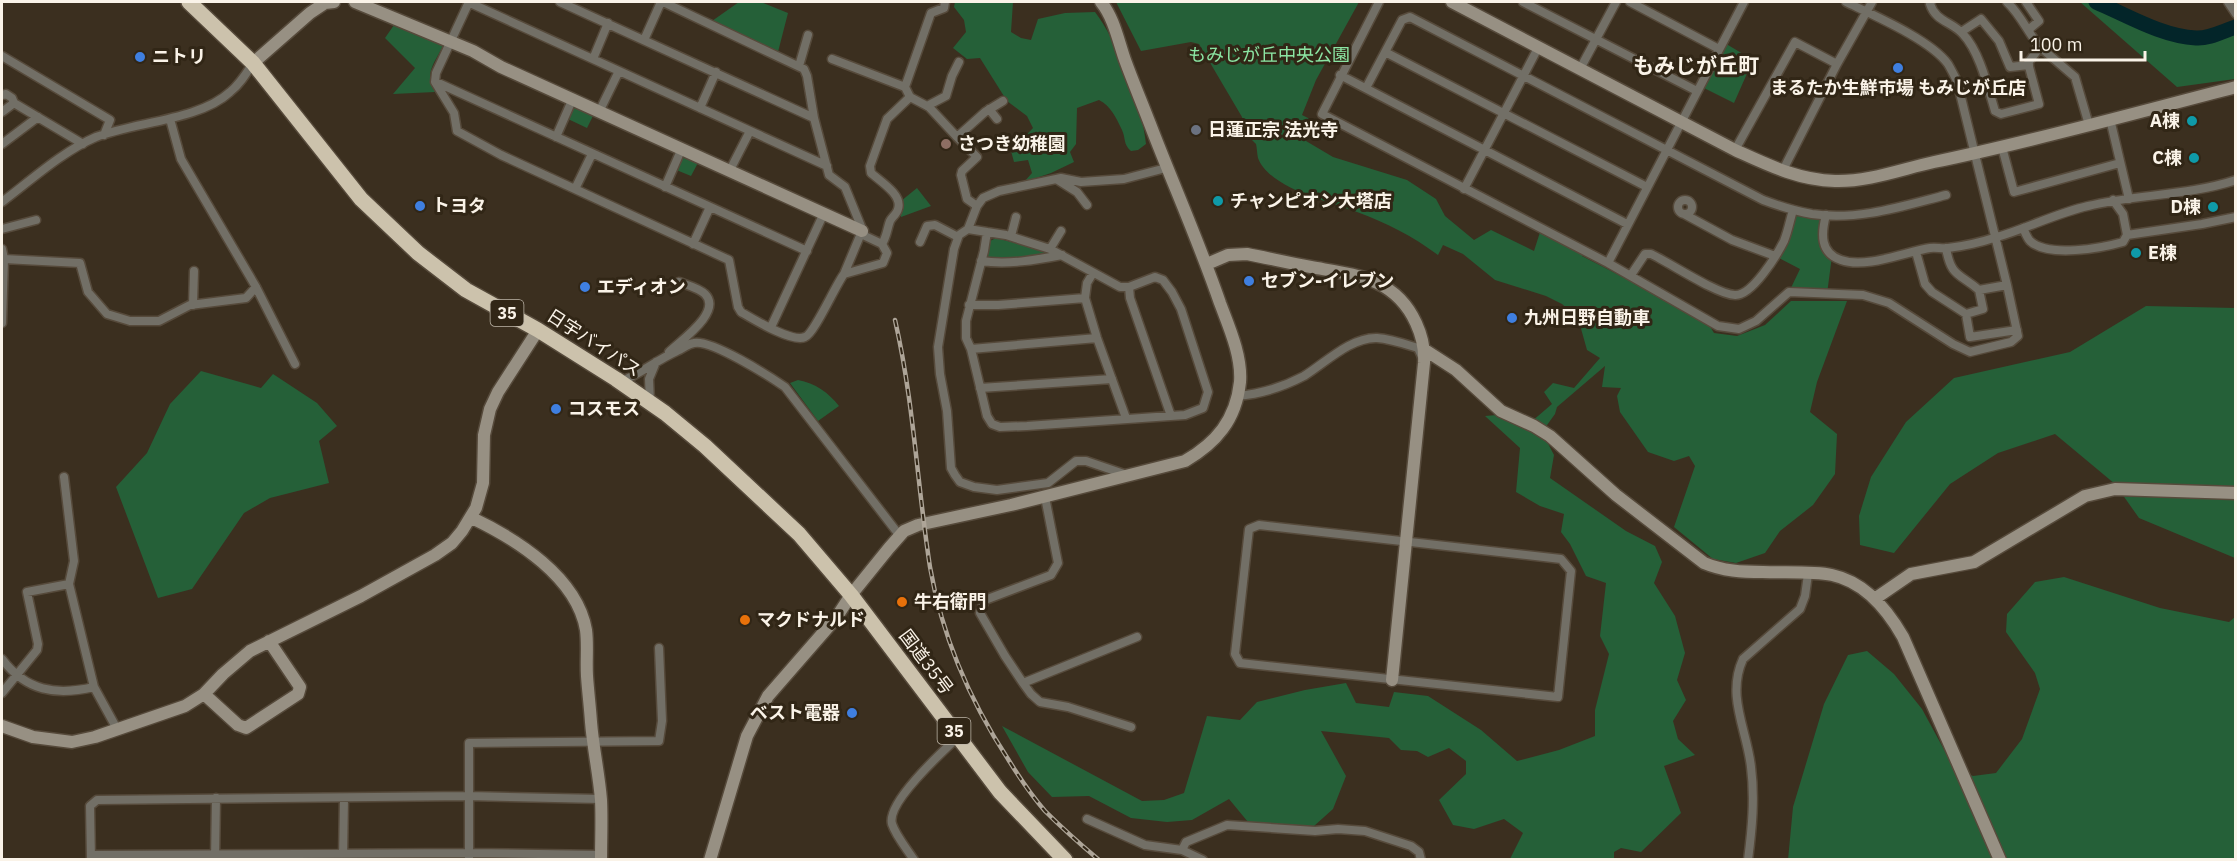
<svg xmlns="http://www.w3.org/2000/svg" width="2237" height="861" font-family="'IBM Plex Sans','Noto Sans JP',sans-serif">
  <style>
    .green { fill: #256038 }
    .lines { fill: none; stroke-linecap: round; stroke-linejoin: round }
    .river { stroke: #032529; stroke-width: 15 }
    .street-casing { stroke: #564a3b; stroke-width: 11 }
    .secondary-casing { stroke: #564a3b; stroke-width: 15 }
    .highway-casing { stroke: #564a3b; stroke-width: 18 }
    .street { stroke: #726f66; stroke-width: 8 }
    .secondary { stroke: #979083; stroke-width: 12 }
    .highway { stroke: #ccc2ac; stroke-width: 15 }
    .rail-casing { stroke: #aea598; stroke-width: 4.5 }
    .rail { stroke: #312616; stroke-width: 2; stroke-dasharray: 7; stroke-linecap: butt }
    .shop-dot { fill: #3f7fe0; stroke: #312616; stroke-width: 2 }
    .culture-dot { fill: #0f9aa8; stroke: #312616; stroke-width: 2 }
    .worship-dot { fill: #6b7280; stroke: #312616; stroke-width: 2 }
    .education-dot { fill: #8d6e63; stroke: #312616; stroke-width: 2 }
    .food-dot { fill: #e8710a; stroke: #312616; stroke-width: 2 }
    .labels { text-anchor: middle; stroke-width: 6; stroke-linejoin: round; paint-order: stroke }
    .shield { fill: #312616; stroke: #beb6a9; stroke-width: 1.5 }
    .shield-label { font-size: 16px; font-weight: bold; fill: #faf3e8 }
    .park-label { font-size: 18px; fill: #8be5a3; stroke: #312616 }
    .poi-label { font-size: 18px; font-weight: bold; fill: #faf3e8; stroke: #312616; text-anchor: start }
    .street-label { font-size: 18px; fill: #faf3e8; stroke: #312616 }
    .quarter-label { font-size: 21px; font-weight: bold; fill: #faf3e8; stroke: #312616 }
  </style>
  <rect width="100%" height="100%" fill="#3b2f1f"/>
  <path class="green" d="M739 2H761L788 13 778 52 712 21Z
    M955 2H1013L1011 32 1021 38 1031 40 1038 19 1065 13 1095 12C1117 40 1143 108 1146 144L1138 150 1131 151C1123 144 1126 139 1122 130 1116 118 1111 106 1099 100L1077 108 1076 144 1070 152 1074 162 1051 173 1024 182 1032 173 1028 160 1014 162 1011 151 1033 128 1027 116 1007 101 980 58 967 59 953 48 966 32 964 20 954 7Z
    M1116 2H1359L1316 80 1302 115 1314 121 1306 141 1333 157 1407 180 1436 199 1445 216 1474 240 1491 230 1534 251 1541 229 1584 251 1582 256 1706 320 1714 333 1737 336 1765 325 1791 301H1847L1817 382 1810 412 1837 434 1835 474 1813 505 1780 531 1765 553 1736 563 1713 559 1674 527 1695 466 1689 456 1674 461 1648 452 1620 412 1617 396 1621 388 1602 387 1605 366 1557 407 1555 414 1542 432 1554 455 1550 478 1626 531 1655 546 1662 562 1654 583 1675 616 1685 653 1677 680 1686 700 1673 721 1678 739 1695 755 1664 766 1681 813 1641 852 1621 848 1614 852V859H1510L1523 833 1504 819 1474 829 1453 825 1439 800 1466 774V761L1449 748 1428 757 1417 751 1401 750 1389 738 1321 731 1346 776 1333 809 1314 826 1248 822 1229 799 1192 820 1167 822 1131 818 1089 796 1052 797 1028 772 1002 726 1142 801 1164 800 1184 793 1207 716 1240 720 1257 702 1305 690 1346 683 1356 703 1389 707 1394 692 1428 696 1481 730 1517 761 1559 750 1595 736V710L1609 654 1600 636 1606 583 1586 576 1570 544 1561 532 1564 514 1540 506 1516 492 1520 448 1485 416 1497 415 1524 428 1552 404 1544 392 1553 383 1574 388 1600 358 1587 350 1578 318 1562 304 1546 296 1495 280 1463 254 1443 245 1438 255C1414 237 1385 222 1357 212 1330 202 1269 188 1258 158 1257 154 1257 148 1256 144L1245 133 1242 117 1199 44 1191 42 1141 51Z
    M2080 2H2092L2101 10 2192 44 2235 34V79L2177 87Z
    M394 25 443 46C434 64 424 73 435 92L393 94 415 68 385 38Z
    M1723 42 1753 60 1734 103 1700 86Z
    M576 103 595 112 587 128 568 119Z
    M683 151 700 159 691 176 674 169Z
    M917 188 931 206 901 217V201Z
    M1793 210 1826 215 1822 237 1832 256 1827 294 1789 292 1800 269 1775 256Z
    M996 238 1050 252C1031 260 1010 257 989 260L985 256 990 241Z
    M2146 306 2235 308V558L2139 518 2115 484 2055 434 1998 453 1950 484 1894 553 1860 545 1859 516 1871 477 1906 422 1954 378 2070 352Z
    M201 371 261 388 273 374 317 403 337 426 319 441 329 483 270 498 244 513 192 589 158 598 116 487 147 453 170 404Z
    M798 380C815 383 829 393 839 406L818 421 790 383Z
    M2064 577 2160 608 2229 622 2235 617V859L1788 860 1793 807 1824 704 1848 655 1867 651 1894 674 1922 709 1954 768 1973 776 1996 773 2022 739 2040 689 2035 673 2006 632 2007 614 2035 582Z"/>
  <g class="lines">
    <path class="river" d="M2096 2C2127 15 2161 36 2196 38 2209 39 2223 31 2236 27"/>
    <defs>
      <path id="street" d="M468 2 827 166
        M469 2 436 73 435 82 454 113 457 131 501 155 729 260 738 307 741 312C753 319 792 343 805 337 814 334 835 286 844 274L883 263 887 253 882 244 865 236 845 187 829 175 814 118 560 2
        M663 2 804 69 807 76 814 118
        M1379 2 1322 114 1608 263 1744 2
        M1523 2 1697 91
        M1630 2 1719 49
        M1846 2C1873 15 1931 40 1948 64 1951 69 1954 75 1957 81L2007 285
        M1931 2 1930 4C1936 22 1951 21 1963 34 1980 52 1988 88 1995 111L2001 114 2039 104 2028 63 2040 47C2028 33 2021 15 2007 2
        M2026 2 2039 21 2028 30
        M2228 2 2236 14
        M1961 32 1981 19 1999 41 2010 67 2029 65
        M644 40 661 2
        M2040 47 2075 77 2089 125
        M1385 52 1647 187
        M2 56 110 120 104 135
        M593 59 608 23
        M832 59 905 87 931 13 944 8 945 2
        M1837 64 1872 2
        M799 66 808 35
        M1580 69 1616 2
        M1340 75 1627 224
        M436 82 807 251
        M1366 88 1402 20 1410 17 1763 200C1779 206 1795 211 1812 214 1858 221 1903 206 1946 195
        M2 95 6 94 12 98 14 103 83 144
        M910 97 929 107 957 137 985 112 1003 101
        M927 106 946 96 952 76 959 62
        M700 108 716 72
        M989 109 997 119
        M600 110 619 71
        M2 112 14 103
        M170 119 181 159 256 287 295 364
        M2110 119 2129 199
        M556 137 573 98
        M957 137 977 157 962 171 961 175 967 199 977 206
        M2 144 38 117
        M2002 147 2014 192 2120 163
        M1735 150 1795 42 1837 64 1782 172
        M730 170 750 131
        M1058 180 1077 192 1087 205
        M665 187 682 148
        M575 189 592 154
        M1464 189 1539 46
        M1678 207a7 7 0 1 1 14 0a7 7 0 1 1-14 0Z
        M2 202C30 181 63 151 96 137 135 122 200 120 230 92 240 84 246 74 253 63
        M1684 214 1732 240 1775 256
        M1826 215C1821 234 1820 253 1841 260 1866 269 1905 252 1930 248 1936 247 1942 249 1948 248 1965 246 1982 242 1997 237 2028 228 2057 213 2088 206 2137 194 2187 196 2236 180
        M2023 228C2025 232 2027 238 2030 241 2048 258 2102 248 2123 242L2127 235 2123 214 2113 200
        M2 229 36 220
        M968 229 1006 235 1050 249 1120 287H1129L1155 277 1163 280 1172 292 1181 309 1208 392 1203 408 1185 415 1027 426 1000 427 992 424 987 416 971 349 966 338V321L984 251 987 232
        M2127 235 2202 224 2236 217
        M1011 236 1016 217
        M920 242 927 226 935 225 958 237
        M693 244 710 207
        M882 244C887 236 887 229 890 221 892 217 897 214 898 209 903 195 880 181 871 173L870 166 887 119 910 97 905 87
        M1946 248C1951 277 1959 273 1979 290
        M2 249 4 259 2 323
        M1050 249 1061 231
        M4 259 80 263 88 292 107 314 130 321H159L190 305 246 298 256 287
        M981 261C1008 265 1036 260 1062 255
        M1608 263 1718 326 1739 329 1756 321 1789 292 1863 295 1889 303 1953 344 1970 352 2011 342 2018 336 2007 285 1979 290 1983 309 1966 314 1932 292 1925 284 1916 252
        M1093 273 1087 283 1085 298 1097 338 1126 418
        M844 274 862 231
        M1631 275 1645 254H1651C1670 263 1718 295 1735 295 1752 296 1777 255 1784 241 1788 231 1790 220 1793 210
        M1129 287 1130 298 1171 416
        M193 305 194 271
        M969 305H998L1085 298
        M1966 314 1970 337 2017 330
        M771 327 824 213
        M971 349 1097 338
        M669 352C680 341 723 312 705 294 699 288 687 285 679 282
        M620 382C640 374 657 360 677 351 683 349 687 344 694 343 711 339 769 376 785 387L900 536
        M980 388 1112 379
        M1237 396C1261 394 1283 387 1304 376 1325 363 1351 337 1377 338 1391 339 1405 344 1418 348L1422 357
        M650 402 649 379 656 362
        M1127 475 1086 461H1076L1048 483 997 490 974 487 960 482 955 475 951 468 947 411 940 374 938 347 954 249 959 235 968 229 977 206 983 198 999 191 1061 178 1081 182 1124 179 1166 168
        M64 477 74 561 69 584
        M1045 497 1058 563 1051 575 985 600 980 613 1005 656 1023 683 1137 637
        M1259 525 1561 559 1571 571 1558 697 1240 663 1235 654 1249 529Z
        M2 659C26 691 56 696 94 687
        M1023 683 1031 694 1040 702 1068 707 1131 727
        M2 693 37 650 38 644 27 592 69 584 94 687 117 729
        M1087 819 1145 845 1182 850
        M91 855 469 853 601 855
        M343 859 344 798
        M91 860 90 806 97 800 468 796 601 799
        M215 860 216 798
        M469 860V743L659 741 662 721 659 648
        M914 860C907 849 896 836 892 824 886 803 943 751 958 737
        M1203 860 1182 850 1186 842 1227 825 1315 831 1338 829 1365 831 1411 846 1419 852 1421 860
        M1748 860C1752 829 1755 798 1751 767 1747 730 1726 696 1743 659L1800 609 1805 596 1808 574"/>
      <path id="secondary" d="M355 2 473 51 501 67 862 231
        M1452 2 1735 150C1768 165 1798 180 1835 181 1868 182 1902 169 1934 162 2035 141 2135 113 2236 87
        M253 63 310 13 325 3 334 2
        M1207 264 1228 255 1247 254C1268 258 1289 263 1311 267 1355 275 1395 277 1416 323 1422 336 1425 348 1424 363L1392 680
        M1425 350 1456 370 1501 411 1534 426 1550 436 1616 495 1704 563C1723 571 1742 572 1763 572 1783 573 1813 571 1832 575 1865 582 1887 609 1903 637L2000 860
        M472 518C516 539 577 577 586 630 588 645 586 661 587 676 588 691 590 707 591 722 593 748 599 774 601 800 602 819 601 840 601 860
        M1876 598 1911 574 1974 562 2085 496 2115 489 2236 493
        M204 694 238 725 246 728 298 694 300 687 269 641
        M2 726 33 737 72 742 95 737 185 706 204 694 223 674 250 651 361 596 435 555 452 543 462 531 476 508 483 483 484 435 490 409 498 392 538 330
        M710 860 747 736 768 696 836 618 851 595 889 548 904 531 918 525 1011 505 1185 461C1216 443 1236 420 1240 382 1242 356 1229 327 1220 303 1199 242 1173 184 1150 124 1142 103 1133 82 1125 60 1118 40 1114 18 1101 2"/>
      <path id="highway" d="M189 2 253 63 361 199 418 253 466 290 538 330 616 379 665 413 705 446 799 534 851 595 1000 792 1065 860"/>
    </defs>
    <use href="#street" class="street-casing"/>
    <use href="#secondary" class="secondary-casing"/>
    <use href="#highway" class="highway-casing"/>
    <use href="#street" class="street"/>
    <use href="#secondary" class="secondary"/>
    <use href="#highway" class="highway"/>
    <defs>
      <path id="rail" d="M895 320C914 403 917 484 930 567 942 636 970 701 1008 759 1019 777 1031 795 1045 811 1062 828 1080 844 1099 860"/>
    </defs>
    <use href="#rail" class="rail-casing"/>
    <use href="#rail" class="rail"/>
  </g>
  <g class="shop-dot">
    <circle cx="140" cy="57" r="6"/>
    <circle cx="1898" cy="68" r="6"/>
    <circle cx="420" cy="206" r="6"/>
    <circle cx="1249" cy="281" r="6"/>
    <circle cx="585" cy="287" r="6"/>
    <circle cx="1512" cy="318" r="6"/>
    <circle cx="556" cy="409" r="6"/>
    <circle cx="852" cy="713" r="6"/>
  </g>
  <g class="culture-dot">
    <circle cx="2192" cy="121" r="6"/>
    <circle cx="2194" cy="158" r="6"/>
    <circle cx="1218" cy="201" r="6"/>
    <circle cx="2213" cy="207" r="6"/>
    <circle cx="2136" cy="253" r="6"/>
  </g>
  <circle class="worship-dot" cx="1196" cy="130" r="6"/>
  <circle class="education-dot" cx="946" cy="144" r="6"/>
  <g class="food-dot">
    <circle cx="902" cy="602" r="6"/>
    <circle cx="745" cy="620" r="6"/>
  </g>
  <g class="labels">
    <g class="shield">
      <rect x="490.5" y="300" width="33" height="26" rx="4.5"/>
      <rect x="937.5" y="718" width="33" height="26" rx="4.5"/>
    </g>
    <g class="shield-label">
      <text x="507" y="319">35</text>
      <text x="954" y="737">35</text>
    </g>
    <g class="park-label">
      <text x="1269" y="61">もみじが丘中央公園</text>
    </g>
    <g class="poi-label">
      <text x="152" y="63">ニトリ</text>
      <text x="1898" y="94" text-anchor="middle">まるたか生鮮市場 もみじが丘店</text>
      <text x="2180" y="127" text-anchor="end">A棟</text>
      <text x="1208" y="136">日蓮正宗 法光寺</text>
      <text x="958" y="150">さつき幼稚園</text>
      <text x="2182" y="164" text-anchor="end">C棟</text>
      <text x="1230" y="207">チャンピオン大塔店</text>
      <text x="432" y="212">トヨタ</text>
      <text x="2201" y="213" text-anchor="end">D棟</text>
      <text x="2148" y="259">E棟</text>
      <text x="1261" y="287">セブン-イレブン</text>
      <text x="597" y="293">エディオン</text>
      <text x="1524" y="324">九州日野自動車</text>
      <text x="568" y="415">コスモス</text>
      <text x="914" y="608">牛右衛門</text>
      <text x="757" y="626">マクドナルド</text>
      <text x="840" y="719" text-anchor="end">ベスト電器</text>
    </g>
    <g class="street-label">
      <text transform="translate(594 343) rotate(33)" y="6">日宇バイパス</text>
      <text transform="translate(926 662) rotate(53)" y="6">国道35号</text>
    </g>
    <g class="quarter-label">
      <text x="1696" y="73">もみじが丘町</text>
    </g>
  </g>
  <rect width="2237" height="861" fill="none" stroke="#faf3e8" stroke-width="6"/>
  <path d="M2021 51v9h124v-9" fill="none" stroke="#faf3e8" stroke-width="3"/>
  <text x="2030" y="51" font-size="18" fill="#faf3e8" stroke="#312616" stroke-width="4.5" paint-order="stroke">100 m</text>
</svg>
